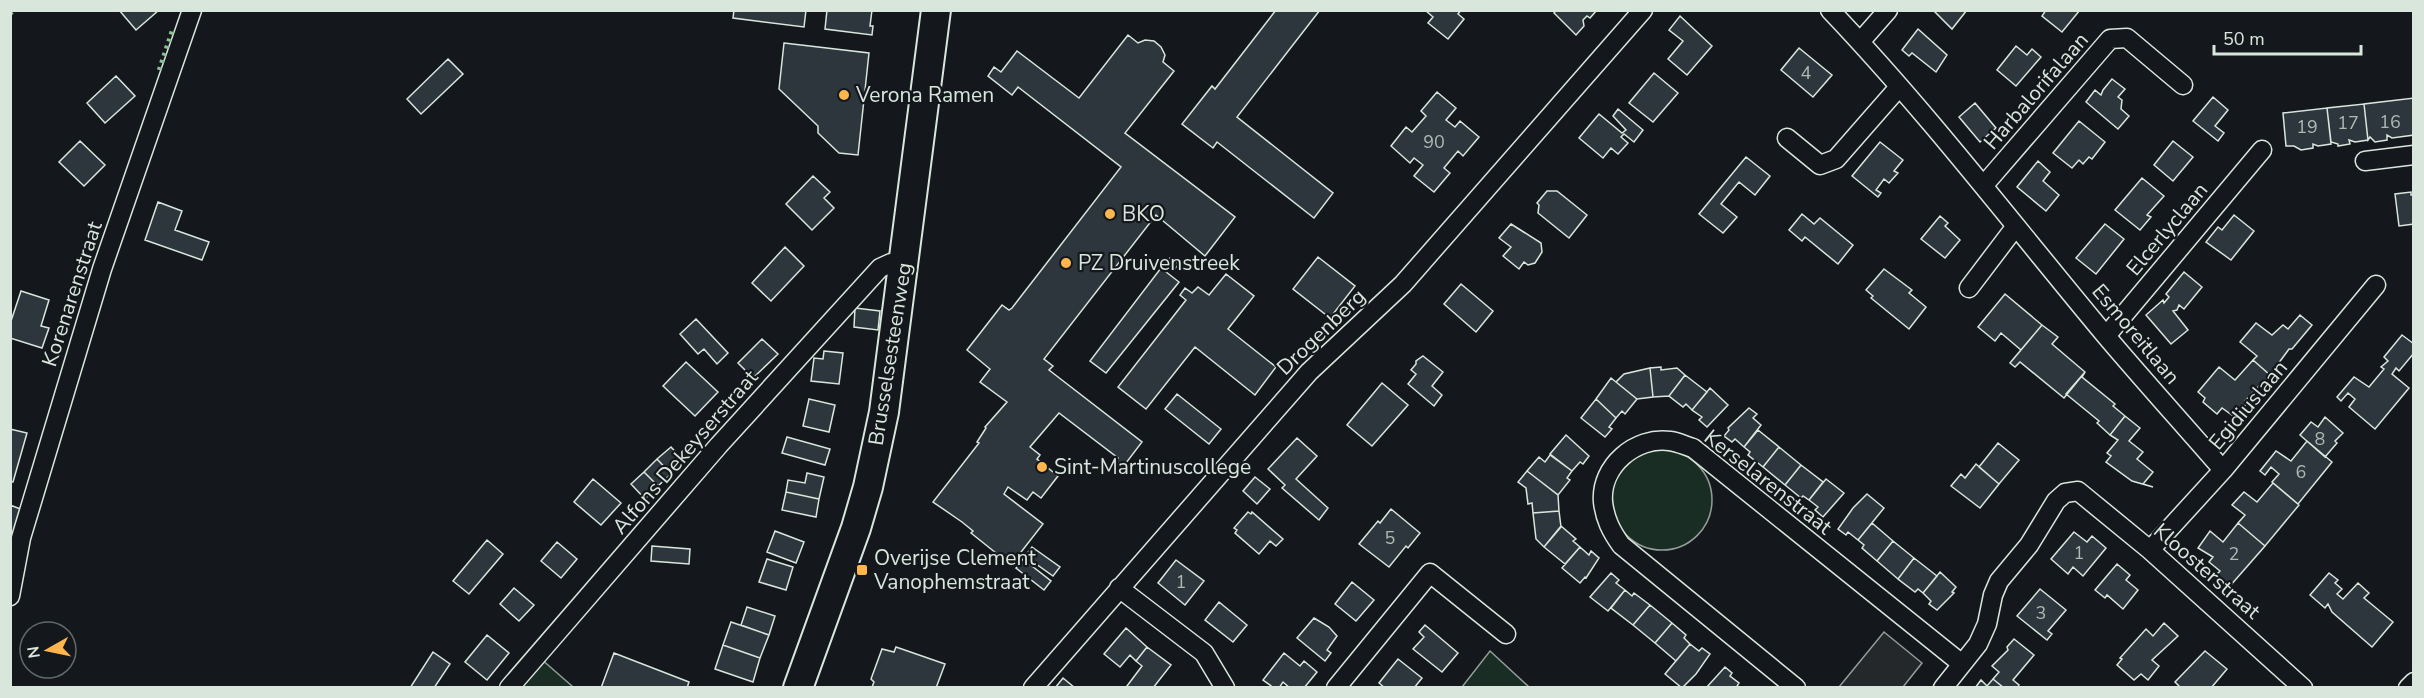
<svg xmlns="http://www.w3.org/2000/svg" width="2424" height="698" font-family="'Nunito Sans',sans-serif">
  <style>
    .green { fill: #1a2d24; stroke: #939e99; stroke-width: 1.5 }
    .parking { fill: #24282b; stroke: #939e99; stroke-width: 1.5 }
    .building { fill: #2c363c; stroke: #d8e6dc; stroke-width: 1.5 }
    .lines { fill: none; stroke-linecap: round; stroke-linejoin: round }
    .street-casing { stroke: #d8e6dc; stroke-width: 21 }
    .primary-casing { stroke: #d8e6dc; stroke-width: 32 }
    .street { stroke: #14181c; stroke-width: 18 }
    .primary { stroke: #14181c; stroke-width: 28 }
    .hedge { stroke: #8ac095; stroke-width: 4.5; stroke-dasharray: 3 4.5; stroke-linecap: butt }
    .poi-dot { fill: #ffb74d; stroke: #14181c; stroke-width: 2 }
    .labels { text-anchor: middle; stroke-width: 4.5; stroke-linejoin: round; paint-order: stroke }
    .number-label { font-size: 18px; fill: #adbab4 }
    .street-label { font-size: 21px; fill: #d8e6dc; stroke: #14181c }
    .poi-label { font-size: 21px; fill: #d8e6dc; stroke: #14181c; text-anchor: start }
  </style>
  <rect width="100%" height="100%" fill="#14181c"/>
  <path class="green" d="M1612 500a50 50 0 1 1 100 0a50 50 0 1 1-100 0Z
    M1490 651 1529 687H1462Z
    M540 658 572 686V687L515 688Z"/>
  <path class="parking" d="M1884 632 1922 663 1903 687H1839Z"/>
  <path class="building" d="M119 10H159L136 30Z
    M734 10H806L804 27 733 18Z
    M827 10H872L870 26H873L872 35 825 29Z
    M1276 10H1320L1237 117 1333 193 1314 218 1217 142 1213 148 1182 124 1212 86 1215 89Z
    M1425 10H1461L1458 14 1464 19 1448 39 1428 23 1433 17Z
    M1556 10H1597L1590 18 1587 16 1583 20 1584 26 1576 35 1554 13Z
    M1933 10H1967L1952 29Z
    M2046 10H2080L2062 32 2042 16Z
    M1680 16 1712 46 1687 75 1668 59 1683 41 1669 30Z
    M1918 29 1947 55 1936 72 1912 53 1909 56 1902 50Z
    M1128 35 1138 43 1145 40 1154 41 1161 47 1165 55 1163 62 1174 71 1125 133 1235 217 1205 256 1156 215 1044 359 1053 366 1049 370 1142 442 1123 467 1116 461 1118 458 1059 413 1030 447 1040 455 1037 459 1058 476 1041 498 1033 492 1027 500 1008 487 1004 494 1043 524 1011 565 971 533 973 531 962 522 933 502 979 443 977 442 986 428 985 427 1007 402 980 382 990 369 967 350 1002 305 1009 310 1012 308 1121 167 1018 87 1012 95 988 76 994 67 1001 72 1017 51 1079 98Z
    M784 43 869 53 858 155 839 153 818 133V126L779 89Z
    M2016 46 2027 55 2032 49 2041 57 2016 86 1997 70Z
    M1799 48 1832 75 1813 97 1781 70Z
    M448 59 463 74 421 114 407 99Z
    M1654 73 1678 93 1653 122 1629 103Z
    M116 76 135 96 105 123 87 103Z
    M2112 79 2125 89 2118 97 2122 100 2121 109 2129 116 2118 129 2086 102 2095 90 2101 95 2103 90Z
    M1437 92 1456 108 1446 120 1455 127 1460 121 1479 137 1463 156 1458 151 1444 168 1450 173 1434 192 1414 176 1423 165 1414 158 1410 163 1391 146 1406 127 1412 132 1426 116 1421 111Z
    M2213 97 2228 110 2215 126 2224 133 2218 141 2193 121Z
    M2414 98V135L2392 138 2387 135V140L2375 142 2370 137 2368 140 2364 104Z
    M1975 103 1996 128 1980 142 1959 117Z
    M2364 104 2368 140 2355 142 2349 140 2350 144 2338 146V144L2331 142 2327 108Z
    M2327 108 2331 144 2318 146 2313 144V148L2301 150 2294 146H2286L2283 113Z
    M1618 109 1643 130 1634 142 1624 134 1621 137 1628 143 1618 154 1611 148 1603 158 1579 138 1599 114 1622 133 1626 130 1613 116Z
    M2079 121 2105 142 2092 159 2089 157 2083 164 2079 160 2072 168 2053 153Z
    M80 141 105 165 84 186 59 162Z
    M2173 141 2193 157 2173 181 2154 165Z
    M1880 142 1903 160 1894 171 1898 173 1889 183 1884 179 1876 190 1881 193 1878 197 1852 176Z
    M1746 157 1770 176 1755 195 1739 182 1721 204 1737 217 1723 233 1699 214Z
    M2038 161 2050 172 2043 181 2059 195 2046 211 2017 187Z
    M813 176 830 192 824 198 834 208 812 230 786 204Z
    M2142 178 2164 196 2147 215 2151 217 2140 230 2115 210Z
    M1547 191H1557L1587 215 1569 238 1538 213 1539 205 1537 203Z
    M2411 192V195H2414V224L2399 226 2395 194Z
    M158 202 182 211 175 230 209 242 202 260 145 240Z
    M1802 214 1814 224 1820 218 1853 245 1838 264 1805 237 1802 241 1789 230Z
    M2234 215 2254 231 2231 260 2206 242 2218 227 2222 230Z
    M1940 216 1948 223 1945 226 1960 240 1945 258 1921 239Z
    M1511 224 1541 243 1542 252 1535 263 1528 265 1524 262 1519 269 1503 256 1511 247 1499 238Z
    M2105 224 2124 239 2096 274 2076 258Z
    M785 247 804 266 771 301 752 283Z
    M1318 257 1355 286 1330 318 1293 289Z
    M1170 258 1179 264 1173 271 1165 265Z
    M1161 268 1179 282 1106 373 1090 361Z
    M1884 269 1912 290 1909 293 1926 307 1909 329 1871 298 1873 296 1866 290Z
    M2184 272 2202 287 2184 309 2179 305 2177 310 2173 311 2188 330 2171 344 2146 315 2163 300 2164 303 2169 297 2166 294Z
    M1226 274 1254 296 1228 329 1276 367 1255 395 1195 347 1146 409 1118 387 1186 300 1180 295 1185 288 1192 293 1198 287 1209 295Z
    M1461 284 1493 311 1476 332 1444 304Z
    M21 291 49 300 41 326 49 328 42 348 10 338V324Z
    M2005 294 2042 325 2021 350 2001 333 1995 341 1978 327Z
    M855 308 880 311 878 330 854 327Z
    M2300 315 2312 325 2292 349H2289L2270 375 2253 360 2257 356 2240 342 2256 323 2272 335 2283 325 2288 329Z
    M696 319 728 353 717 364 704 349 698 354 680 334Z
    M2042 325 2058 337 2052 344 2085 372 2064 398 2020 362 2015 367 2010 363Z
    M2402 335 2414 344V353L2399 371 2396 368 2392 374 2409 388 2375 429 2349 407 2355 399 2348 393 2341 401 2337 397 2354 377 2369 387 2384 369 2381 367 2388 361 2384 357Z
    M762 339 778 354 753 378 738 363Z
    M824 351 843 353 839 384 811 381 814 358 823 359Z
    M1423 356 1443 372 1432 386 1442 395 1434 406 1408 384 1416 374 1411 370 1416 364V361Z
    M2253 360 2270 375 2250 395V400L2248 398 2245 401 2247 403 2236 418 2222 408 2217 414 2203 402 2205 398 2198 392 2219 367 2235 380Z
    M686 362 718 392 695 416 663 386Z
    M1661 367V370L1677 368 1685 375 1669 396 1653 397 1650 368Z
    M1650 368 1653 397 1637 399 1616 382 1624 374Z
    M2085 372 2082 377 2115 404 2113 406 2125 416 2110 435 2097 423 2099 421 2066 394Z
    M1685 375 1707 392 1692 410 1686 404 1683 407 1669 396Z
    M1611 378 1637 399 1625 414 1622 411 1616 418 1596 399Z
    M1382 383 1408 405 1372 446 1347 425Z
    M1710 388 1728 405 1707 427 1699 420 1702 417 1692 410Z
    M1177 394 1221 429 1209 444 1165 409Z
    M809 399 835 405 829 432 803 426Z
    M1596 399 1616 418 1609 427 1612 429 1605 437 1581 418Z
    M1749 408 1757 414 1753 418 1761 425 1744 447 1735 439 1732 442 1724 436 1729 430 1728 428Z
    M2125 416 2140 428 2129 441 2143 452 2137 459 2153 472 2143 484 2153 487 2132 481 2106 462 2111 456 2107 453 2118 440 2110 435Z
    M2325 417 2343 433 2335 441 2337 443 2325 457 2300 435 2311 422 2318 427Z
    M10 429 27 433 13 482H10Z
    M1758 430 1779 447 1763 467 1748 455 1750 452 1744 447Z
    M1566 435 1589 456 1583 464 1580 462 1572 471 1550 454Z
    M787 437 830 449 825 465 782 453Z
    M1297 438 1317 456 1296 479 1328 508 1319 520 1282 488 1285 485 1268 469Z
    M2307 441 2332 462 2298 504 2272 482 2279 474 2271 467 2265 475 2260 471 2276 451 2291 461Z
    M1998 443 2019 460 1999 484 1979 467Z
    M671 447 684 461 671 474 657 459Z
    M1779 447 1801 465 1785 485 1763 467Z
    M1550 455 1572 471 1567 478 1570 480 1558 495 1527 471 1539 457 1545 462Z
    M657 459 671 474 658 486 644 472Z
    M1976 464 1999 484 1980 508 1951 486 1961 474 1965 478Z
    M1801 465 1823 482 1809 500 1803 496 1801 498 1785 485Z
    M1527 471 1558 495 1559 511 1533 513 1532 503 1528 504 1526 488 1518 482Z
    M644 472 658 486 645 499 631 484Z
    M807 473 824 477 819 499 786 492 788 480 805 483Z
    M1255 477 1270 489 1257 504 1243 491Z
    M593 479 621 503 601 525 574 502Z
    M1826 479 1844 493 1823 517 1815 510 1818 507 1809 500Z
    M2273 483 2299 505 2265 546 2238 523 2245 515 2232 505 2244 492 2257 502Z
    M786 492 819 499 816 517 782 510Z
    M1867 494 1884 508 1858 540 1848 532 1846 535 1838 529 1853 508Z
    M10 505 23 510 14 533 10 532Z
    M1391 509 1420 533 1408 548 1406 546 1389 567 1359 544 1378 521 1380 523Z
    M1559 511 1561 527 1544 547 1536 539 1533 513Z
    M1248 512 1251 514 1252 512 1283 539 1276 546 1270 541 1259 554 1235 533 1237 530 1234 528Z
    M1872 523 1893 541 1877 561 1862 548 1864 545 1858 540Z
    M2238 523 2265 546 2230 586 2216 575 2220 571 2209 562 2213 557 2198 548 2210 531 2223 542Z
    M1561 526 1576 539 1573 541 1580 547 1565 564 1544 547Z
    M775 531 804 542 796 563 767 552Z
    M2074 532 2087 542 2092 536 2106 548 2083 576 2073 567 2068 574 2051 559Z
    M487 540 503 554 469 594 453 581Z
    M1893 541 1914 558 1898 579 1877 561Z
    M557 542 577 559 561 578 541 561Z
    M652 546 690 549 689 564 651 561Z
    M1032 547 1060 567 1053 576 1025 556Z
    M1580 547 1589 555 1591 551 1599 558 1586 578 1585 577 1580 583 1562 568Z
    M1914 558 1937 576 1923 593 1918 589 1915 592 1898 579Z
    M767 559 793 567 786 590 759 582Z
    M1023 559 1051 581 1044 590 1016 568Z
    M1176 560 1204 581 1185 605 1158 583Z
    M2117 564 2130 575 2126 580 2138 590 2123 609 2107 595 2105 598 2095 590Z
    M1940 572 1956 587 1952 592 1954 593 1937 610 1929 604 1931 601 1923 593Z
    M1611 573 1619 580 1616 583 1625 590 1608 611 1590 597Z
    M2329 573 2338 580 2335 583 2342 589 2337 594 2343 599 2358 583 2369 593 2364 598 2393 622 2372 647 2332 612 2328 604 2325 608 2310 595Z
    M1352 582 1374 600 1356 621 1335 604Z
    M514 588 534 605 519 621 500 604Z
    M2040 589 2066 610 2048 631 2052 634 2047 640 2017 616Z
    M1625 590 1632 596 1634 593 1650 605 1633 625 1611 608Z
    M1219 602 1247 625 1233 642 1205 620Z
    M1650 605 1672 623 1655 643 1633 625Z
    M747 607 775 616 769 635 741 625Z
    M1314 618 1329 627 1337 636 1327 650 1331 653 1325 661 1297 638Z
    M731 622 769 635 760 658 723 645Z
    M1672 623 1686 635 1684 638 1690 644 1676 661 1655 643Z
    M2164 623 2178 636 2152 660 2159 666 2148 680 2141 674 2134 680 2117 665 2122 659 2120 658 2146 629 2153 636Z
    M1425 625 1458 653 1442 672 1413 649 1424 637 1419 632Z
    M1126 628 1147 647 1136 661 1130 655 1120 667 1104 654Z
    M487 635 509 653 487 680 465 662Z
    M2014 639 2034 655 2013 680 2019 685 2017 688H2004L1993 679 1999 672 1992 666 2008 650 2007 647Z
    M1690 644 1699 651 1702 648 1710 654 1696 674 1682 688 1665 674Z
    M723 645 760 658 753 682 715 669Z
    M896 647 945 664 936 688H868L872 687 874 682 871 679 882 649 894 652Z
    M1147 647 1171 665 1153 688H1129L1127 686 1142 666 1136 661Z
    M2205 651 2227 669 2211 688H2181L2175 682Z
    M433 652 450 664 434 688H410Z
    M614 653 689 682 687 688H601Z
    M1284 653 1300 666 1304 661 1317 672 1304 688H1290L1283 682 1279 688H1274L1263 680Z
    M1398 659 1422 678 1414 688H1385L1379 683Z
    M1725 667 1732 673 1730 676 1739 683 1736 688H1706Z
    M1063 678 1075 688H1055Z
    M1993 679 2004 688H1975L1981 680 1987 686Z"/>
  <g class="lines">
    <defs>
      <path id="street" d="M1830 10C1929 114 2015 227 2106 336 2145 382 2184 425 2223 470
        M1860 42 1888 10
        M1787 138 1820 165 1836 159 1899 87
        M2365 161 2414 155
        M1984 185 2110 39 2127 38 2183 85
        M1969 288 2016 226
        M2106 336 2262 150
        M2150 550 2223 470 2376 285
        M1119 588 1204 653 1225 688
        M10 596 21 538 102 269 192 10
        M509 688 719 445 880 268 891 263H905
        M1033 688 1309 372 1403 284 1643 10
        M1336 688 1430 573 1506 634
        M1796 688 1621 545C1611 531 1605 519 1603 502 1600 466 1636 436 1670 441 1678 442 1686 446 1693 448L1962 664
        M1943 688 1978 644 1987 624 1993 595 1999 581 2029 545 2056 501 2065 493 2078 491 2150 550 2303 688
        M2408 688 2414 682"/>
      <path id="primary" d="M798 688 856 528 868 487 884 412 936 10"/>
    </defs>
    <use href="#street" class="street-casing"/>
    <use href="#primary" class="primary-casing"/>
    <use href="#street" class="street"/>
    <use href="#primary" class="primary"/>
    <path class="hedge" d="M10 14 14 10
      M159 70 172 31"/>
  </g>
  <g class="poi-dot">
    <circle cx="844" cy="95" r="6"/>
    <circle cx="1110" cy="214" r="6"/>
    <circle cx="1066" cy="263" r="6"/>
    <circle cx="1042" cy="467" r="6"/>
    <rect x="856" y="564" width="12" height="12" rx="3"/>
  </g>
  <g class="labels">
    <g class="number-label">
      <text x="1806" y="79">4</text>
      <text x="2390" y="128">16</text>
      <text x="2348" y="129">17</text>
      <text x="2307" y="133">19</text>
      <text x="1434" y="148">90</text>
      <text x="2320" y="445">8</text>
      <text x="2301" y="478">6</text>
      <text x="1390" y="544">5</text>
      <text x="2079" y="559">1</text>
      <text x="2234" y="560">2</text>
      <text x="1181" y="588">1</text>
      <text x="2041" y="619">3</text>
    </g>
    <g class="street-label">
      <text transform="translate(2036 91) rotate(-49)" y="7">Harbalorifalaan</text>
      <text transform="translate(2167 229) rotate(-50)" y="7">Elcerlyclaan</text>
      <text transform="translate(72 294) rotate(-72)" y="7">Korenarenstraat</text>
      <text transform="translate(1321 332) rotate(-44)" y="7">Drogenberg</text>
      <text transform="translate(2136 334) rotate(50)" y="7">Esmoreitlaan</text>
      <text transform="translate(890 354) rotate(-81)" y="7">Brusselsesteenweg</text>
      <text transform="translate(2248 405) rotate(-50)" y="7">Egidiuslaan</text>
      <text transform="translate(685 452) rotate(-49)" y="7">Alfons Dekeyserstraat</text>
      <text transform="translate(1768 482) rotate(38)" y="7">Kerselarenstraat</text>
      <text transform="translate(2207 571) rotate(41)" y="7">Kloosterstraat</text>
    </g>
    <g class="poi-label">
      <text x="856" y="102">Verona Ramen</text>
      <text x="1122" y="221">BKO</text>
      <text x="1078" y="270">PZ Druivenstreek</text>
      <text x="1054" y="474">Sint-Martinuscollege</text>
      <text x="874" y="565">Overijse Clement<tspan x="874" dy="24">Vanophemstraat</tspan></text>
    </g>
  </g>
  <rect width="2424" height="698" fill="none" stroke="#d8e6dc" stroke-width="24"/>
  <g transform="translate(48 650) rotate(261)"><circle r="28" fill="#14181c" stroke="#626a69" stroke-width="1.5"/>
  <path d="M0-4.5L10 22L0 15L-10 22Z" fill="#ffb74d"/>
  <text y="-9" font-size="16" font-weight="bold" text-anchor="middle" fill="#d8e6dc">N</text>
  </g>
  <path d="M2214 45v9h147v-9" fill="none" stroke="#d8e6dc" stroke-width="3"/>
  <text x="2223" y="45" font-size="18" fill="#d8e6dc" stroke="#14181c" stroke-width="4.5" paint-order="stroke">50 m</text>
</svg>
